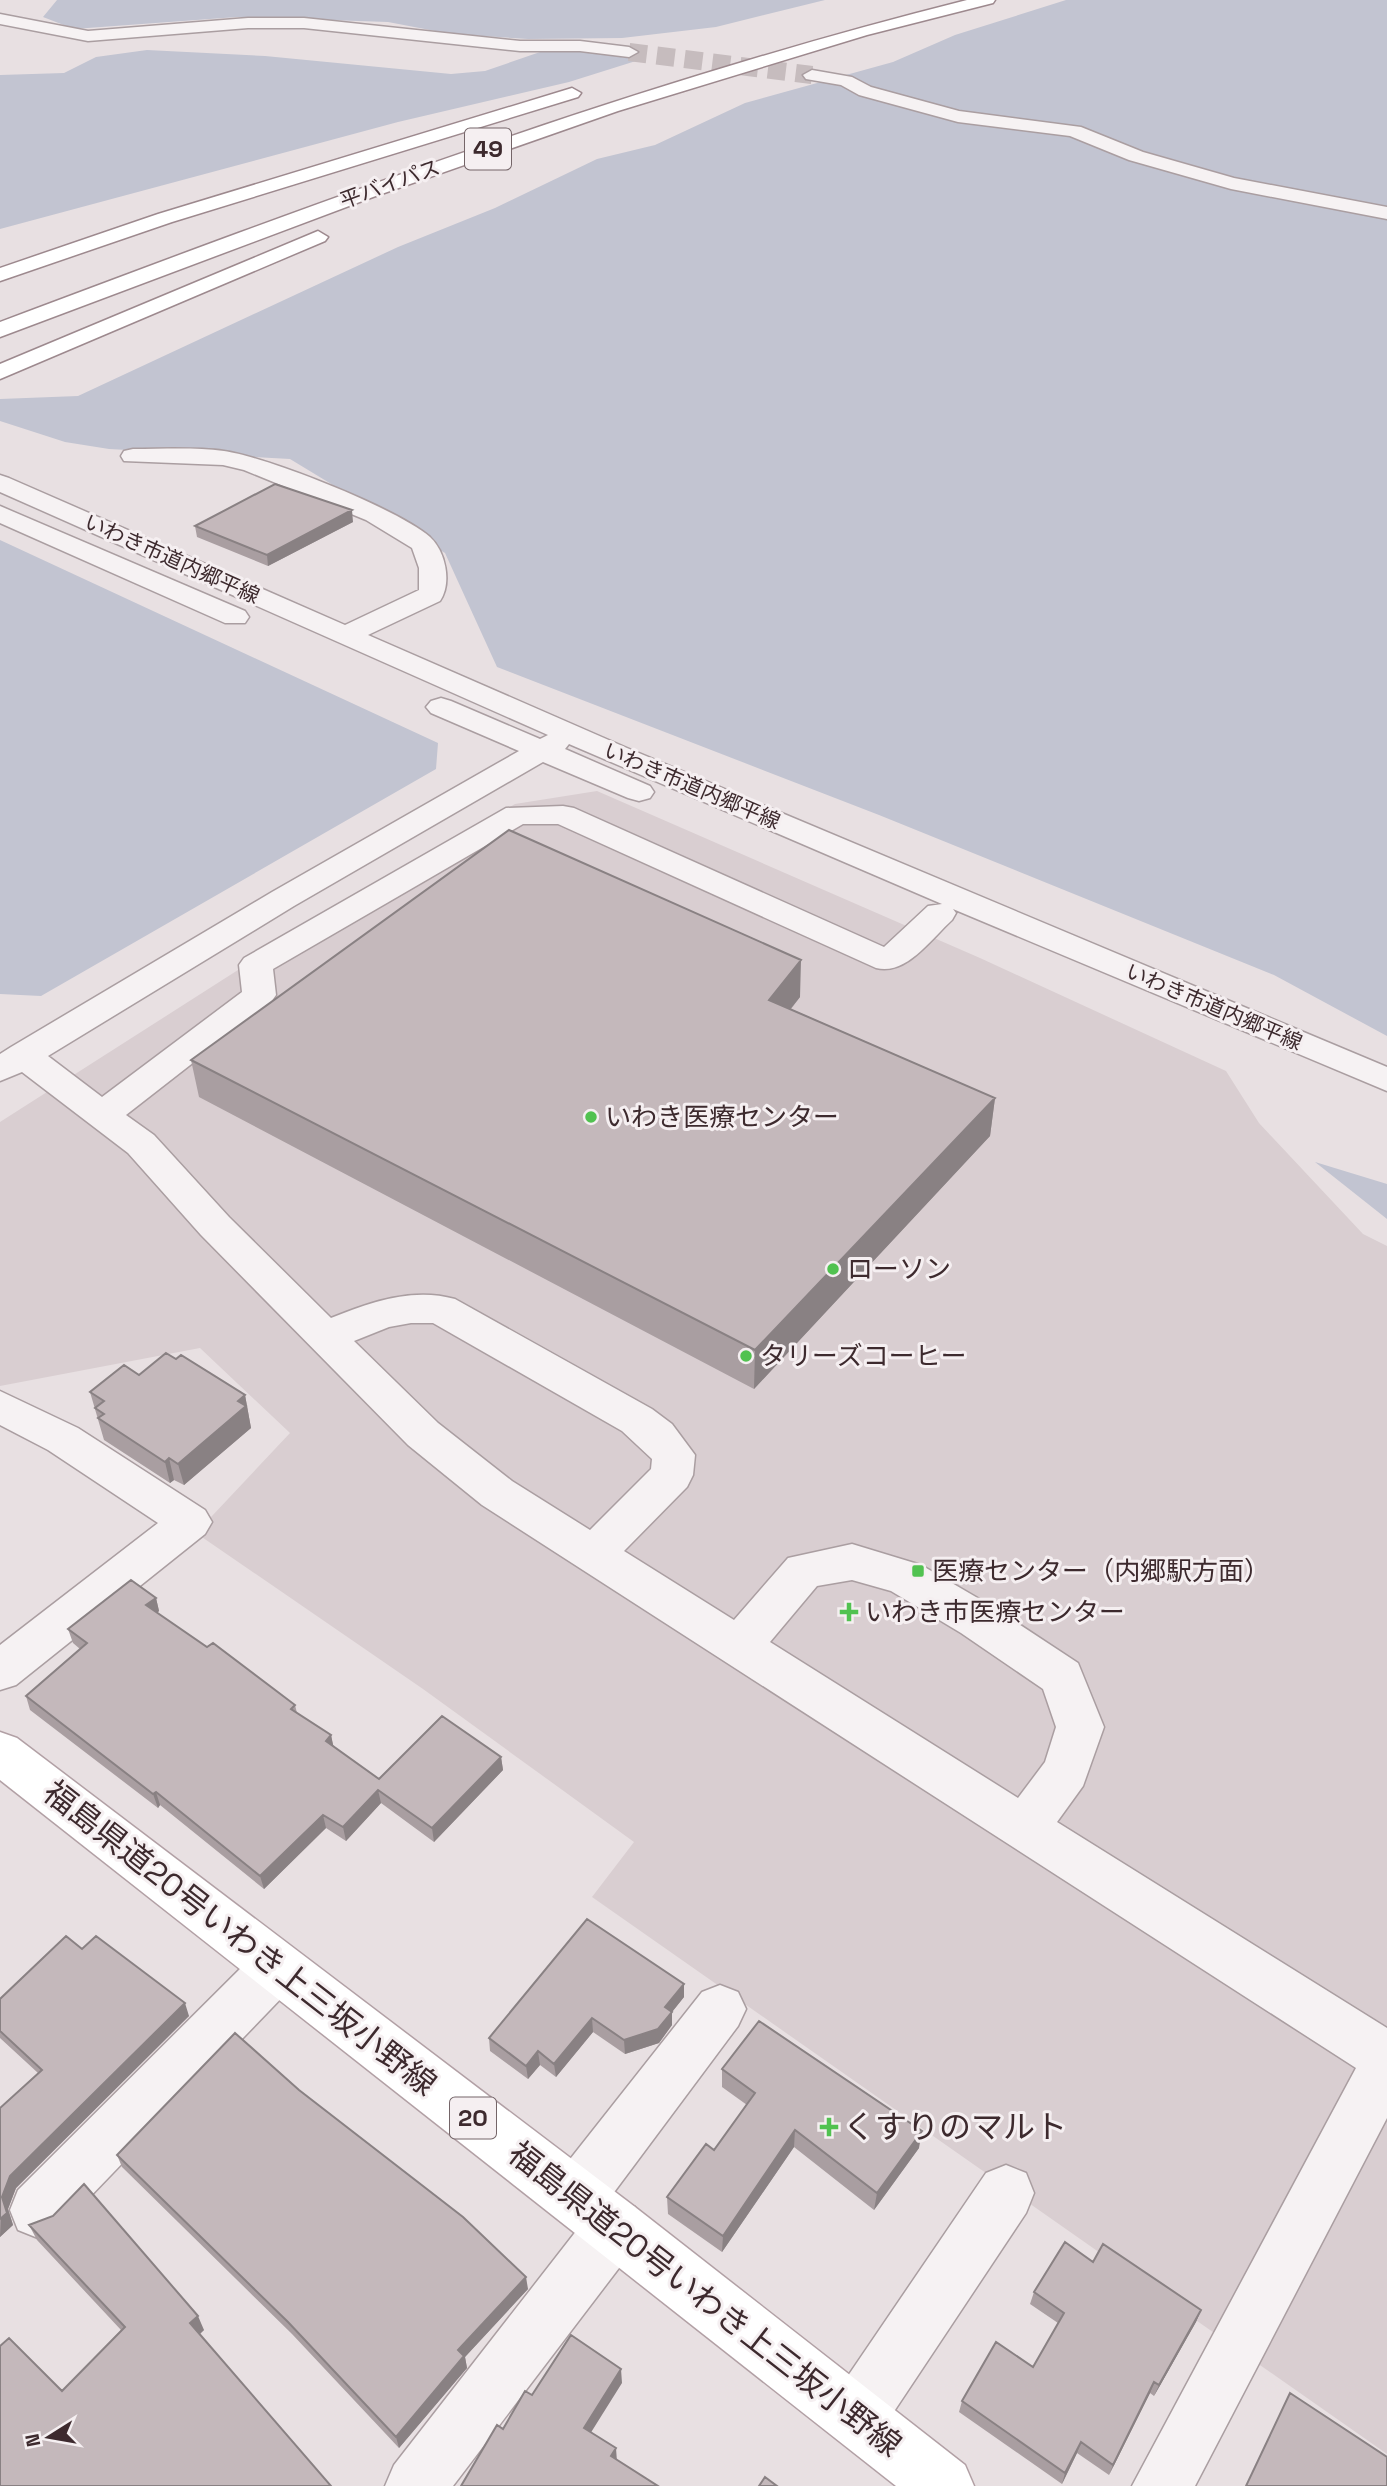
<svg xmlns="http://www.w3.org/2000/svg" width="1387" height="2486" font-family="'Space Grotesk','Noto Sans JP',sans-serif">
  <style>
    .built { fill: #d9ced1 }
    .green { fill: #c2c4d1 }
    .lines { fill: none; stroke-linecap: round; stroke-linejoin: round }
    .minor-tunnel { stroke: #c6bcbe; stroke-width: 18; stroke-dasharray: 18 10; stroke-linecap: butt }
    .minor-casing { stroke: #aa9ea1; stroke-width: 3 }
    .major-casing { stroke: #b2a0a5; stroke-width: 3 }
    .highway-casing { stroke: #9d898e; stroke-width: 3 }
    .minor { fill: #f6f2f3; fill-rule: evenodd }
    .major { fill: #fff; fill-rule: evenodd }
    .highway { fill: #fff; fill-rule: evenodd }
    .wall { fill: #a99ea1 }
    .shaded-wall { fill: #898183 }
    .building { fill: #c4b8bb; stroke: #898183; stroke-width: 2 }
    .poi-dot { fill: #51c250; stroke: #f5eff1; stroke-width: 2.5 }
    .labels { text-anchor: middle; stroke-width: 6; stroke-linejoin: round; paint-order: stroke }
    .far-street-label { font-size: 21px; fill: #3d2a2e; stroke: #f5eff1 }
    .shield { fill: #f5eff1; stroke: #746568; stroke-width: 2 }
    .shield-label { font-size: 24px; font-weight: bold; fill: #3d2a2e }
    .poi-label { font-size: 26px; fill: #3d2a2e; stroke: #f5eff1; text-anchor: start }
    .near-street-label { font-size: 32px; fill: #3d2a2e; stroke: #f5eff1 }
    .near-poi-label { font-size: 32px; fill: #3d2a2e; stroke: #f5eff1; text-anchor: start }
  </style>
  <rect width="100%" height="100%" fill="#e8e0e2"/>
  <path class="built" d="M597 791 980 958 1226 1071 1259 1123 1363 1234 1387 1246V2454L592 1897 634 1842 423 1689 196 1533 290 1433 200 1348 0 1386V1122L296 933 515 804Z"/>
  <path class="green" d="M57 0H825L716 27 622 38 528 39 451 34 388 22 237 17 74 29 43 17Z
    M1066 0H1387V1036L1274 975 879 815 497 667 445 553 290 459 109 449 65 442 0 421V399L78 396 398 247 495 208 597 159 655 145 745 103 893 62 955 35Z
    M147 50 265 56 451 74 485 71 543 51 578 50 639 60 569 82 398 122 0 229V75L64 73 96 57Z
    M0 540 438 743 436 769 41 996 0 994Z
    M1315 1162 1387 1184V1219Z"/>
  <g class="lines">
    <path class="minor-tunnel" d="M629 52 812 75"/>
    <defs>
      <path id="minor" d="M0 14 88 31 248 18H304L520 41H580L629 47 638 52 629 57 580 51H520L304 28H248L88 41 0 24Z
        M812 70 852 77 871 87 959 111 1081 127 1143 152 1234 178 1387 207V219L1231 189 1129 160 1070 136 958 122 859 95 841 85 806 79 803 75Z
        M133 449C163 449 195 447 224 451 267 457 398 509 430 537 446 552 452 583 440 601L368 635 627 748 1387 1067V1091L953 909 956 913 952 920C931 939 906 976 876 968L558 824H523L273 969 276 995 271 1002 126 1115 154 1135 229 1217 331 1318C370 1302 413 1287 455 1299L652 1409 672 1424 695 1455 693 1475 687 1487 624 1551 734 1620 788 1558 852 1544 921 1565 993 1607 1078 1663 1104 1727 1083 1786 1057 1822 1387 2028V2118L1195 2486H1132L1356 2068 482 1505 408 1445 201 1235 128 1153 22 1072 0 1081V1054L11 1047 272 892 519 751 431 713 426 707 431 701 441 698 451 701 540 739 548 735 0 492V475L9 478 345 625 419 590V568L412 548 366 520 244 470 223 465 124 461 121 456 124 451ZM569 744 942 904 928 906 884 947 574 808 563 806 506 808 244 958 239 965 242 992 102 1097 48 1056 294 906 543 762 628 798 639 801 650 798 654 792 650 786 565 749ZM411 1323H433L622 1431 652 1459 651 1469 590 1530 512 1481 438 1423 354 1341 389 1327ZM852 1580 891 1591 961 1633 1043 1689 1056 1727 1045 1762 1018 1798 770 1642 817 1586Z
        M0 506 245 611 249 617 245 623H225L0 523Z
        M0 1391 78 1428 205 1510 212 1522 205 1534 16 1685 0 1690V1645L158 1523 48 1450 0 1425Z
        M277 1943 295 1950 303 1967 295 1984 58 2230 38 2238 18 2230 10 2210 18 2190 259 1950Z
        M720 1985 738 1992 746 2009 738 2026 606 2203 615 2199 635 2207 643 2227 635 2247 453 2486H385L394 2465 584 2221 576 2225 556 2217 548 2197 556 2177 702 1992Z
        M1006 2165 1026 2173 1034 2193 1026 2213 877 2437 856 2446 835 2437 826 2416 835 2395 986 2173Z"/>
      <path id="major" d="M0 1732 17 1738 635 2207 965 2465 974 2486H896L0 1780Z"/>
      <path id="highway" d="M967 0H995L993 3 867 35 618 111 373 197 0 337V322C319 202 636 83 967 0Z
        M572 88 581 93 578 97 172 222 0 281V268L158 214Z
        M318 231 328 237 325 241 0 379V364Z"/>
    </defs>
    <use href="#minor" class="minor-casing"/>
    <use href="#major" class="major-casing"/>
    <use href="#highway" class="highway-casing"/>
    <use href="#minor" class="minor"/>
    <use href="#major" class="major"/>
    <use href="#highway" class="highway"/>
  </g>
  <path class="wall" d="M353 522 268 566 197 537 195 526Z
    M800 997 791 1009 995 1098 990 1136 754 1389 199 1097 191 1060Z
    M176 1359 245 1395 251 1428 184 1485 174 1480 170 1483 104 1440 90 1392 139 1375Z
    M156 1598 159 1611 157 1613 207 1647 295 1705 297 1713 331 1735 333 1746 379 1779 501 1757 503 1770 434 1842 381 1803 346 1841 326 1828 264 1889 160 1805 158 1808 30 1710 26 1696 80 1649 73 1643 68 1629Z
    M82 1949 189 2016 16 2188 8 2209 13 2225 0 2237V2108L38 2073 0 2038V1999Z
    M684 1984V1997L672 2012V2025L659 2043 625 2054 593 2032 556 2077 540 2065 528 2079 490 2051 489 2038Z
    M722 2069 919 2148 874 2210 794 2147 722 2252 668 2214 667 2197 714 2150 747 2105 722 2087Z
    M117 2155 528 2289 465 2357 467 2368 399 2448 292 2334 122 2167Z
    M29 2225 204 2330 199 2335 62 2391 121 2330 37 2240Z
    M1093 2262 1201 2310 1196 2322 1154 2396 1150 2393 1109 2475 1077 2453 1062 2484 959 2412 962 2401 1033 2367 1058 2323 1030 2304 1034 2292Z"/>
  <path class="shaded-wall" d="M352 510 353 522 268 566 267 555Z
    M801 960 800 997 768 1037 769 1000Z
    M995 1098 990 1136 754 1389 755 1350Z
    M245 1395 251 1428 184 1485 178 1464 238 1401Z
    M169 1458 174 1480 170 1483 165 1462Z
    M156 1598 159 1611 150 1619 146 1605Z
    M331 1735 334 1749 326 1741Z
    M501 1757 503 1770 434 1842 432 1828Z
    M378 1790 381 1803 346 1841 343 1827Z
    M156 1792 160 1805 158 1808 153 1794Z
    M323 1815 326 1828 264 1889 260 1876Z
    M684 1984V1997L672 2012V2025L659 2043 625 2054 624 2040 665 2007Z
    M185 2003 189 2016 16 2188 8 2209 13 2225 0 2237 2 2197 10 2176Z
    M592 2018 593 2032 556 2077 554 2064Z
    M538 2051 540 2065 528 2079 526 2066Z
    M795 2130 794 2147 722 2252 723 2236Z
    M922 2131 919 2148 874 2210 877 2193Z
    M526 2277 528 2289 465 2357 467 2368 399 2448 396 2437 458 2350Z
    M1201 2310 1196 2322 1154 2396 1159 2385Z
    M198 2316 204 2330 195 2338 190 2323Z
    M621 2369 622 2383 585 2442 584 2428Z
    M1154 2382 1150 2393 1109 2475 1113 2465Z
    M1081 2442 1077 2453 1062 2484 1065 2473Z
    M616 2448 617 2462 611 2456Z"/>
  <path class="building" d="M275 484 352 510 267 555 195 526Z
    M509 830 801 960 769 1000 995 1098 755 1350 191 1060Z
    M166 1353 176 1359 181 1355 245 1395 238 1401 246 1406 178 1464 169 1458 165 1462 98 1418 104 1414 95 1408 104 1401 90 1392 124 1365 139 1375Z
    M131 1580 156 1598 146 1605 207 1647 213 1643 295 1705 291 1709 331 1735 326 1741 379 1779 442 1716 501 1757 432 1828 378 1790 343 1827 323 1815 260 1876 156 1792 153 1794 26 1696 87 1643 68 1629Z
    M587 1919 684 1984 665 2007 672 2012 658 2029 624 2040 592 2018 554 2064 538 2051 526 2066 489 2038Z
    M66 1936 82 1949 96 1936 185 2003 10 2176 2 2197 7 2213 0 2219V2108L42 2070 0 2031V1999Z
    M759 2021 922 2131 877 2193 795 2130 723 2236 667 2197 706 2144 714 2150 755 2093 722 2069Z
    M235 2033 299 2090 463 2217 526 2277 458 2350 464 2356 396 2437 288 2322 117 2155Z
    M84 2184 198 2316 190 2323 331 2486H0V2346L9 2338 62 2391 125 2327 29 2225 53 2216Z
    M1065 2242 1093 2262 1103 2244 1201 2310 1159 2385 1154 2382 1113 2465 1081 2442 1065 2473 962 2401 996 2342 1033 2367 1064 2313 1034 2292Z
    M571 2335 621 2369 584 2428 616 2448 611 2456 658 2486H461L497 2425 503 2429 525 2391 532 2395Z
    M1290 2393 1387 2457V2486H1246Z
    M765 2477 777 2486H759Z"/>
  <g class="poi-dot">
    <circle cx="591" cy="1117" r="7"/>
    <circle cx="833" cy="1269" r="7"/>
    <circle cx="746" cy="1356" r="7"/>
    <rect x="911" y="1564" width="14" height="14" rx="3.5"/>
    <path d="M845.5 1601.5h7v7h7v7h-7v7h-7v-7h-7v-7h7z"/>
    <path d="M825.5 2116.5h7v7h7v7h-7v7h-7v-7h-7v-7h7z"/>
  </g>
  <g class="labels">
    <g class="far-street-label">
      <text transform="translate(390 184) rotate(-20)" y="7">平バイパス</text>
      <text transform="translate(172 559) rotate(24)" y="7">いわき市道内郷平線</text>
      <text transform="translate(692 786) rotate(23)" y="7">いわき市道内郷平線</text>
      <text transform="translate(1214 1007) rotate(23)" y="7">いわき市道内郷平線</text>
    </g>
    <g class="shield">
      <rect x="465" y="128.5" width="46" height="41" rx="5"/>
      <rect x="450" y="2097.5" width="46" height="41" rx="5"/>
    </g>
    <g class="shield-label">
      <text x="488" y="157">49</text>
      <text x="473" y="2126">20</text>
    </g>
    <g class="poi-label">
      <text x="605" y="1126">いわき医療センター</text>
      <text x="847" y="1278">ローソン</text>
      <text x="760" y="1365">タリーズコーヒー</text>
      <text x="932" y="1580">医療センター（内郷駅方面）</text>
      <text x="865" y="1621">いわき市医療センター</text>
    </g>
    <g class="near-street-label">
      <text transform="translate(240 1938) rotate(38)" y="11">福島県道20号いわき上三坂小野線</text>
      <text transform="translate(705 2299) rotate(38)" y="11">福島県道20号いわき上三坂小野線</text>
    </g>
    <g class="near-poi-label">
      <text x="843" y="2138">くすりのマルト</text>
    </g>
  </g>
  <g transform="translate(49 2437) rotate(259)" stroke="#f5eff1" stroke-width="5" paint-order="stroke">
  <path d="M0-5L12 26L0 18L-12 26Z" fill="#3d2a2e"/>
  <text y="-10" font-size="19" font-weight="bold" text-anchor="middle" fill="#3d2a2e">N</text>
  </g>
</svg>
